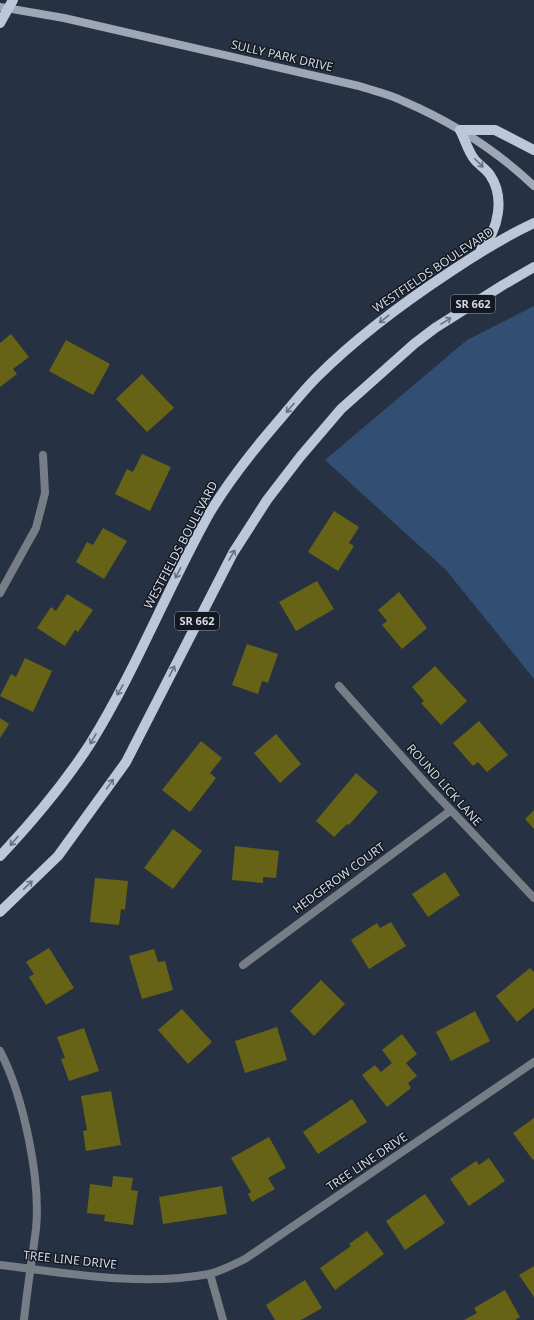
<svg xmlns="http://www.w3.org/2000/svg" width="534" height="1320" font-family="'Noto Sans',sans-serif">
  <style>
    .green { fill: #334e73 }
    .building { fill: #676316 }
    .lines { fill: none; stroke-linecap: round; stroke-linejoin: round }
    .lane { stroke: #767d86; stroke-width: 8 }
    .street { stroke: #767d86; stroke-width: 8 }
    .secondary { stroke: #9da7b6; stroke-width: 8 }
    .primary { stroke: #bbc8db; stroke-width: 10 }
    .oneway { stroke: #68707e }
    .labels { text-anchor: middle; stroke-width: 3; stroke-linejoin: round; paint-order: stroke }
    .shield { fill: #141921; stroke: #989faa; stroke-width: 1 }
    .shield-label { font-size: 11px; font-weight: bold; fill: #d1d8e4 }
    .street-label { font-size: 12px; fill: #d1d8e4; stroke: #141921 }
  </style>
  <rect width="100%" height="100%" fill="#263243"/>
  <path class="green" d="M534 306V679L446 570 325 460 467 340Z"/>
  <path class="building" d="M11 334 29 357 13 369 17 374 0 387V343Z
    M66 340 110 364 93 395 49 371Z
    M142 374 174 408 147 432 116 399Z
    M142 454 171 467 150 511 115 494 127 469 133 472Z
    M334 511 359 527 349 543 354 546 338 571 308 552Z
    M103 528 127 541 104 579 76 562 87 542 93 545Z
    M317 581 334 609 296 631 279 602Z
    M399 592 427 628 402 649 382 625 387 621 378 610Z
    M67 594 93 610 78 632 75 630 65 646 37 628 51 607 56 611Z
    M247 644 278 654 268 683 262 681 258 694 232 685Z
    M25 658 52 671 33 712 0 696 11 674 16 677Z
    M435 666 467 701 441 725 421 703 424 701 412 687Z
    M0 718 9 724 0 738Z
    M479 721 508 755 487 772 478 762 473 766 453 743Z
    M276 734 301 764 280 783 254 753Z
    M201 741 222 758 210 773 216 778 190 812 162 790Z
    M356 773 378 792 349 825 347 824 334 837 316 821Z
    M534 810V829L525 819Z
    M173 829 202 851 173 889 144 868Z
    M235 846 279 851 276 878 263 877V883L232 880Z
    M445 872 460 895 428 917 412 894Z
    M95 878 128 881 125 910 121 909 119 925 90 922Z
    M391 922 406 946 369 969 351 940 377 923 380 928Z
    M49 948 74 988 46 1005 29 977 34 974 26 962Z
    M154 949 158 962 165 961 173 990 142 999 129 956Z
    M530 968 534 972V1008L517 1022 496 996Z
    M321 980 345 1004 314 1036 290 1011Z
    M182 1009 212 1042 188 1064 158 1030Z
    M475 1011 490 1041 451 1061 436 1032Z
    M277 1027 287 1060 245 1073 235 1041Z
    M84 1028 99 1071 69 1081 61 1059 65 1058 57 1037Z
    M402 1034 417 1054 406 1063 417 1076 408 1083 411 1088 387 1107 362 1075 375 1065 381 1072 392 1063 382 1050Z
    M111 1091 121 1145 86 1151 83 1131 87 1130 81 1096Z
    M352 1099 367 1122 318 1154 303 1132Z
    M534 1118V1159L533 1160 513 1133Z
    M269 1137 286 1168 268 1178 275 1189 252 1202 248 1194 251 1192 231 1158Z
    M489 1158 505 1181 469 1206 450 1179 476 1161 479 1165Z
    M113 1176 133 1178 131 1190 138 1191 133 1225 104 1221 105 1215 87 1213 90 1184 112 1187Z
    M222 1186 227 1214 163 1224 159 1197Z
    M425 1194 445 1223 405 1250 386 1221Z
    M367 1231 384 1254 335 1290 320 1268 351 1246 349 1244Z
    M534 1266V1297L519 1275Z
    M305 1280 322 1308 301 1320H275L266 1305Z
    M505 1290 520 1317 515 1320H464L477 1313 474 1308Z"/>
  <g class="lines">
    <path class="lane" d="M210 1274 223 1320"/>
    <path class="street" d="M0 593 36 528 45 493 43 455
      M339 686 428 786 534 898
      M243 965 450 811
      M0 1051C23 1095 41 1179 36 1229 32 1259 27 1290 24 1320
      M0 1265C68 1273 140 1287 209 1274 221 1271 233 1265 245 1259L534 1062"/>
    <path class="secondary" d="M0 7 64 18 359 86C374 91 389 94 403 101 452 122 496 150 534 186"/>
    <path class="primary" d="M0 23 13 0
      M481 249C499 230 505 197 490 175 486 169 479 165 475 160 468 152 465 139 460 130H495L534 150
      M0 856C33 821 64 784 90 744 136 670 167 589 209 514 228 482 251 453 275 425 289 409 302 392 317 377 357 337 403 303 450 272 477 254 504 237 534 223
      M0 912 58 856 126 762 233 553 267 500 300 457 341 409 414 344 435 328 503 285 534 267"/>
  </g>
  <defs><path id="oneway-shaft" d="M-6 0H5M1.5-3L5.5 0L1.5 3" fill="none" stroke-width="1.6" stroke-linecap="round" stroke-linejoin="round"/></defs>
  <g class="oneway">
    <use href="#oneway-shaft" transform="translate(479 163) rotate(45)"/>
    <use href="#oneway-shaft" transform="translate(384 319) rotate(142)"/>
    <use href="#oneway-shaft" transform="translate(446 321) rotate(-32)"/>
    <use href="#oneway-shaft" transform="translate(290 408) rotate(131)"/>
    <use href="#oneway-shaft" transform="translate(232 555) rotate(-60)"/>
    <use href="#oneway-shaft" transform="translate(178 573) rotate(117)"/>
    <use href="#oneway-shaft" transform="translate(172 671) rotate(-63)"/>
    <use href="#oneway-shaft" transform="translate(120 690) rotate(120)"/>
    <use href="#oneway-shaft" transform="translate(93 739) rotate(120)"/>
    <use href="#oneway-shaft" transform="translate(110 784) rotate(-55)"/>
    <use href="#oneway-shaft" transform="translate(14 841) rotate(131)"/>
    <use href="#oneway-shaft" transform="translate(28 885) rotate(-44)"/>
  </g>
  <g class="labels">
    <g class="shield">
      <rect x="451" y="295" width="44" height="18" rx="3"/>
      <rect x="175" y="612" width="44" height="18" rx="3"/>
    </g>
    <g class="shield-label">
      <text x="473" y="308">SR 662</text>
      <text x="197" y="625">SR 662</text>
    </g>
    <g class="street-label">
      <text transform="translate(282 56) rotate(13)" y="4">SULLY PARK DRIVE</text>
      <text transform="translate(433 270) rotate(-34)" y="4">WESTFIELDS BOULEVARD</text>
      <text transform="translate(181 545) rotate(-62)" y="4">WESTFIELDS BOULEVARD</text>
      <text transform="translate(444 785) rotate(48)" y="4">ROUND LICK LANE</text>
      <text transform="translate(339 878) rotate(-36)" y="4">HEDGEROW COURT</text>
      <text transform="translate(367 1162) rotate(-34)" y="4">TREE LINE DRIVE</text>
      <text transform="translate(70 1260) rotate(6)" y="4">TREE LINE DRIVE</text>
    </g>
  </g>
</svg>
